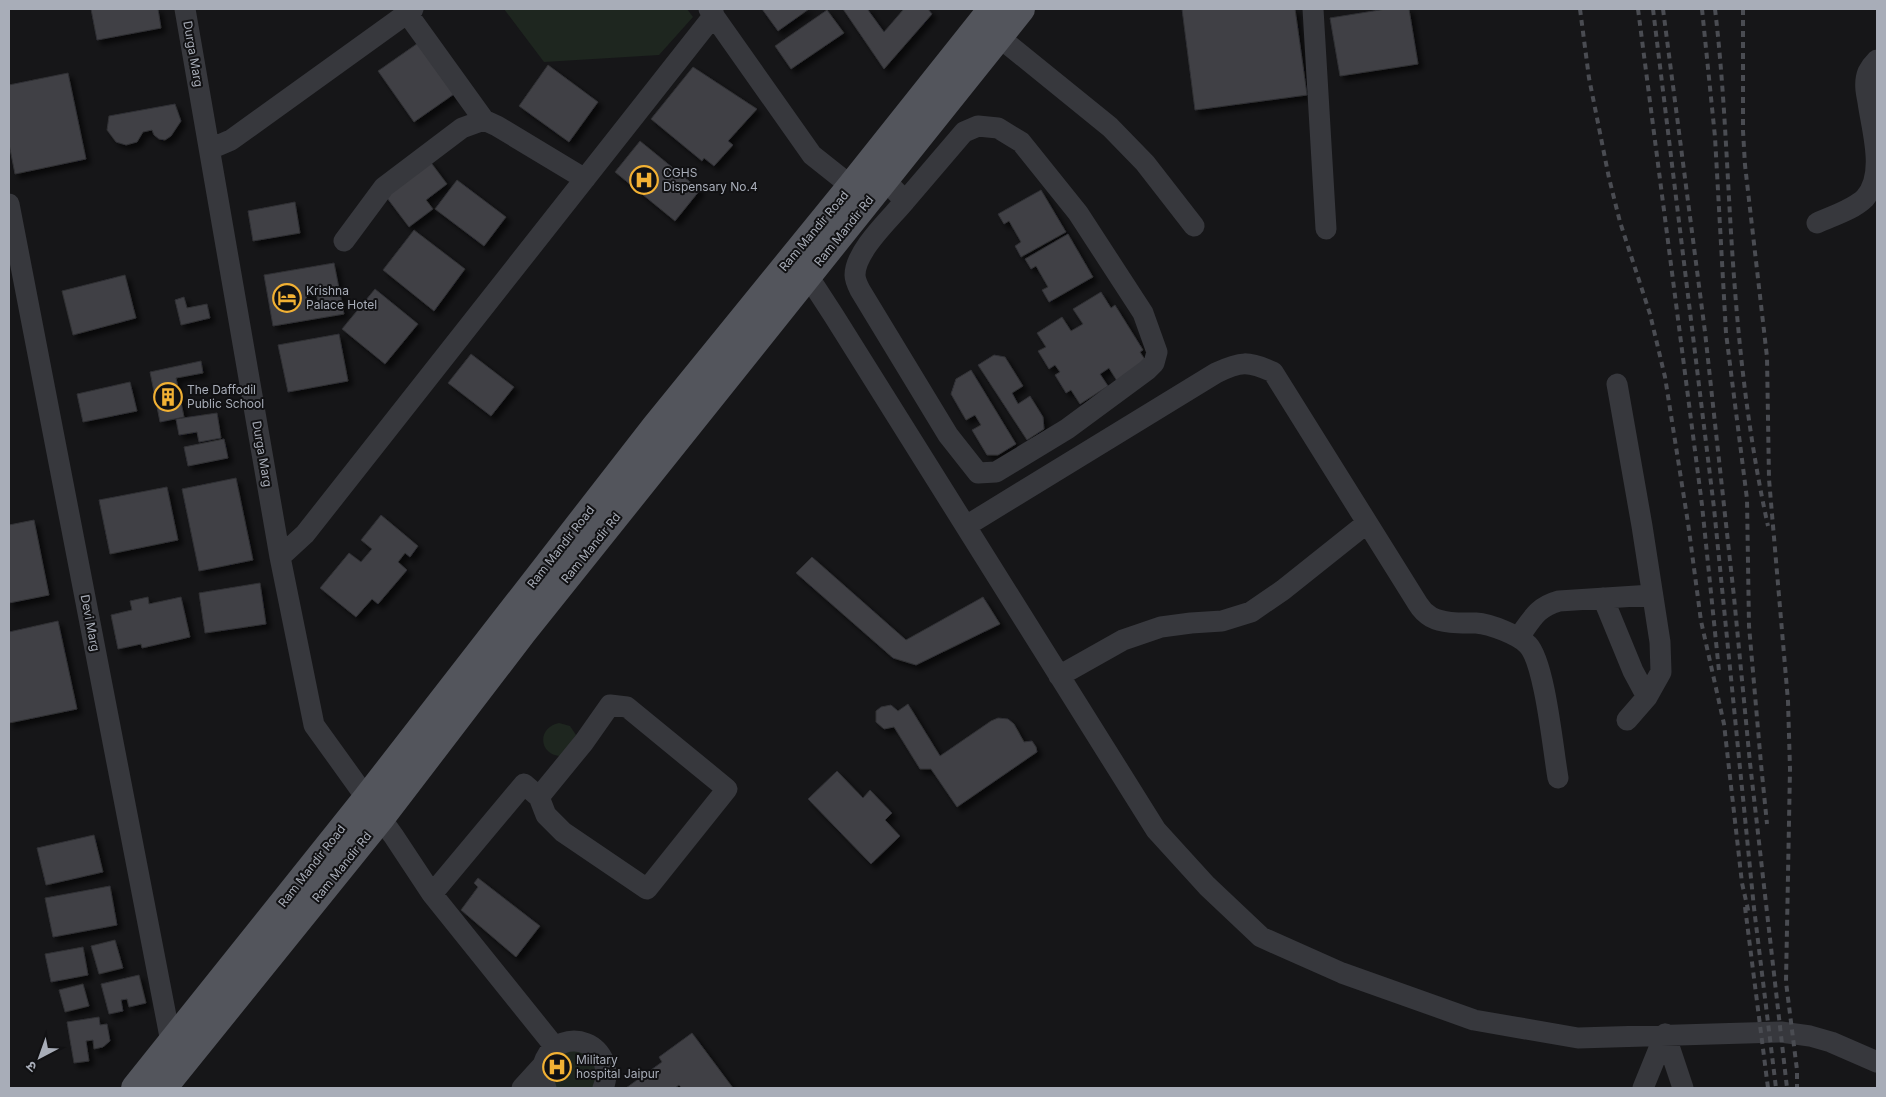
<svg xmlns="http://www.w3.org/2000/svg" width="1886" height="1097" font-family="Inter,'Noto Sans Devanagari',sans-serif">
  <style>
    .green { fill: #1e261f }
    .building { fill: #404145; stroke: #303034; fill-rule: evenodd; filter: url(#shadow) }
    .lines { fill: none; stroke-linecap: round; stroke-linejoin: round }
    .minor { stroke: #37383d; stroke-width: 21 }
    .major { stroke: #53555c; stroke-width: 28 }
    .rail { stroke: #4a4c52; stroke-width: 4; stroke-dasharray: 6 5; stroke-linecap: butt }
    .labels { text-anchor: middle; stroke-width: 4; stroke-linejoin: round; paint-order: stroke }
    .street-label { font-size: 12px; fill: #a8adb8; stroke: #111113 }
    .poi-label { font-size: 12px; fill: #a8adb8; stroke: #111113; text-anchor: start }
  </style>
  <defs>
    <filter id="shadow"><feDropShadow dx="4.5" dy="4.5" stdDeviation="2.5" flood-color="#0009"/></filter>
  </defs>
  <rect width="100%" height="100%" fill="#161618"/>
  <path class="green" d="M504 9H687L693 17 659 55 544 62Z
    M559 723 570 726 576 735 562 756C539 756 536 728 559 723Z
    M564 1046 598 1058 597 1088H552L547 1065Z"/>
  <path class="building" d="M91 9H158L161 28 97 40Z
    M762 9H809L778 31Z
    M843 9H870L868 10 884 32 903 10 902 9H928L932 14 884 69Z
    M1182 9H1295L1307 95 1195 110Z
    M1386 9H1409L1418 64 1340 76 1330 18Z
    M827 10 844 33 791 69 775 46Z
    M421 41 457 92 414 122 378 71Z
    M548 65 598 102 569 142 519 106Z
    M693 67 757 109 728 141 733 145 714 166 704 158 702 161 651 119Z
    M68 73 86 159 15 174 9 144V85Z
    M175 104 181 121 171 136 165 140 159 139 154 135 152 130 143 132 137 142 126 145 116 142 107 130 109 116Z
    M640 141 700 190 675 221 615 172Z
    M429 160 447 184 426 200 433 209 409 227 384 194Z
    M457 180 506 217 484 246 435 209Z
    M1041 190 1066 232 1021 257 1015 246 1021 242 1009 221 1004 224 998 214Z
    M295 202 300 233 253 241 248 211Z
    M414 230 465 269 434 311 383 270Z
    M1068 234 1093 277 1049 302 1042 290 1048 287 1036 266 1031 269 1025 259Z
    M334 263 344 314 273 326 264 275ZM316 292 318 302 307 303 306 294Z
    M125 275 136 318 73 335 62 291Z
    M375 289 418 324 385 364 342 329Z
    M1101 292 1111 308 1115 305 1143 350 1140 352 1147 363 1117 381 1109 368 1100 374 1108 386 1080 404 1071 390 1066 393 1055 375 1060 372 1055 365 1049 369 1038 351 1046 347 1037 333 1062 317 1071 331 1083 324 1073 309Z
    M184 297 187 308 207 304 210 318 181 325 175 300Z
    M339 334 348 381 288 392 278 345Z
    M471 354 514 387 491 416 448 383Z
    M994 355 1005 357 1023 386 1012 393 1018 404 1030 396 1043 417 1044 429 1027 440 978 365Z
    M201 361 203 373 176 378 184 417 160 422 150 372Z
    M971 370 1016 444 998 455H987L972 430 981 425 975 415 966 420 951 394 956 379Z
    M130 382 137 411 83 422 77 394Z
    M217 413 221 438 199 442 197 432 179 435 176 419Z
    M224 439 228 458 188 466 184 447Z
    M236 478 253 560 199 571 182 489Z
    M167 487 178 540 110 554 99 500Z
    M381 515 418 546 410 557 405 553 398 562 407 570 378 604 372 599 356 617 320 588 349 553 361 562 372 549 361 540Z
    M34 520 49 595 9 603V525Z
    M812 557 906 640 983 597 1000 624 916 665 893 658 796 573Z
    M260 583 266 624 205 633 199 593Z
    M148 597 149 604 181 597 190 637 142 648 141 644 118 649 111 615 132 610 130 601Z
    M58 621 77 709 9 723V632Z
    M908 704 940 756 991 721 998 718 1008 719 1014 724 1024 742 1032 741 1036 747 1037 752 957 807 931 769H920L894 727 884 729 876 722V711L881 707 891 705 898 711Z
    M837 771 863 798 870 790 892 813 885 820 900 836 871 864 808 799Z
    M94 835 103 872 46 885 37 848Z
    M478 878 540 926 516 957 461 910 478 887 474 883Z
    M110 886 117 925 53 937 45 898Z
    M115 940 123 968 99 974 91 946Z
    M83 947 88 975 51 982 45 954Z
    M139 975 146 1003 129 1007 127 999 121 1000 123 1011 109 1014 101 984Z
    M83 984 89 1006 65 1012 59 990Z
    M99 1017 100 1025 107 1024 110 1041 103 1047 94 1049 93 1040 86 1041 89 1061 74 1063 67 1022Z
    M692 1033 733 1088H682L679 1085 675 1088H626L662 1062 659 1057Z"/>
  <g class="lines">
    <path class="minor" d="M185 9 280 557 314 725 393 835 432 894
      M709 9 812 155 851 186
      M1313 9 1326 229
      M407 13 484 120
      M989 25 999 37 1110 127 1145 163 1194 226
      M210 149 231 140 413 9
      M885 180 905 201C890 219 855 251 855 275 855 280 858 286 860 290L948 435 978 473 996 472 1067 429 1147 370 1154 363 1157 352 1143 313 1078 213 1021 142 998 128 978 126 964 132 905 201
      M9 204 171 1042
      M1817 223C1832 216 1853 210 1865 198 1886 174 1872 131 1868 102 1866 92 1864 82 1868 72 1870 68 1874 63 1877 60
      M344 241 384 187 462 128 484 120 497 126 585 179
      M798 266 808 276 834 316 1156 830 1207 886 1261 937 1342 973 1474 1020 1578 1038 1781 1032 1810 1036 1831 1042 1877 1062
      M1617 384 1642 526 1660 642 1661 672 1647 697 1627 720
      M966 526 1216 373C1241 361 1248 361 1273 372L1418 604C1421 609 1426 614 1431 617 1444 624 1462 623 1476 623 1490 624 1519 635 1528 645 1545 663 1553 750 1558 778
      M280 557 305 534 714 15
      M1603 598 1633 671 1647 697
      M1519 637C1532 619 1537 607 1559 601L1652 595
      M1059 676 1123 640 1161 627 1191 623 1222 621 1251 612 1283 590 1367 523
      M539 797 584 742 610 705 627 707 727 789 647 889 563 832 546 815 539 797 524 784 432 894 555 1047
      M1665 1034 1683 1088
      M522 1088 542 1066
      M546 1088C528 1041 589 1024 604 1062 607 1072 607 1079 603 1088
      M1643 1088 1665 1034"/>
    <path class="major" d="M135 1088 366 799 655 427 851 186 992 9
      M163 1088 380 819 523 632 1021 9"/>
    <path class="rail" d="M1580 9 1589 78 1609 178 1620 222 1650 314 1665 377 1688 523 1701 621 1724 724 1742 883 1749 914
      M1638 9 1702 505 1719 671
      M1653 9 1714 508 1754 908 1776 1088
      M1663 9 1705 332 1734 597 1750 763 1787 1088
      M1702 9 1715 137 1726 333 1747 499 1749 626 1761 764 1767 824
      M1715 9C1725 93 1727 178 1733 263 1739 351 1749 440 1768 526
      M1743 9V131L1745 165 1767 357 1769 479 1788 701 1790 769 1786 982 1797 1070V1088
      M1745 907 1768 1088"/>
  </g>
  <defs>
    <symbol id="hospital-ring" viewBox="-11 -11 22 22"><circle r="9.5" fill="#111113" stroke="#f2b134" stroke-width="1.5"/><path d="M-5-5h3v3.5h4V-5h3V5h-3V1.5h-4V5h-3Z" fill="#f2b134"/></symbol>
    <symbol id="hotel-ring" viewBox="-11 -11 22 22"><circle r="9.5" fill="#111113" stroke="#f2b134" stroke-width="1.5"/><path d="M-6-4.5h1.5V1H6V5H4.5V3h-9V5H-6ZM-4 0a1.8 1.8 0 1 1 3.6 0ZM.5 0V-2.5h3Q6-2.5 6 0Z" fill="#f2b134"/></symbol>
    <symbol id="building-ring" viewBox="-11 -11 22 22"><circle r="9.5" fill="#111113" stroke="#f2b134" stroke-width="1.5"/><path d="M-4-6H4V6H1V3H-1V6H-4ZM-2.5-4.3h1.7v1.8h-1.7ZM.8-4.3h1.7v1.8H.8ZM-2.5-1h1.7V.8h-1.7ZM.8-1h1.7V.8H.8Z" fill="#f2b134"/></symbol>
  </defs>
  <g fill-rule="evenodd">
    <use href="#hospital-ring" x="628" y="164" width="32" height="32"/>
    <use href="#hotel-ring" x="271" y="282" width="32" height="32"/>
    <use href="#building-ring" x="152" y="381" width="32" height="32"/>
    <use href="#hospital-ring" x="541" y="1051" width="32" height="32"/>
  </g>
  <g class="labels">
    <g class="street-label">
      <text transform="translate(193 54) rotate(80)" y="4">Durga Marg</text>
      <text transform="translate(814 231) rotate(-50)" y="4">Ram Mandir Road</text>
      <text transform="translate(844 231) rotate(-51)" y="4">Ram Mandir Rd</text>
      <text transform="translate(262 454) rotate(80)" y="4">Durga Marg</text>
      <text transform="translate(561 547) rotate(-52)" y="4">Ram Mandir Road</text>
      <text transform="translate(591 548) rotate(-51)" y="4">Ram Mandir Rd</text>
      <text transform="translate(90 623) rotate(79)" y="4">Devi Marg</text>
      <text transform="translate(312 866) rotate(-52)" y="4">Ram Mandir Road</text>
      <text transform="translate(342 867) rotate(-51)" y="4">Ram Mandir Rd</text>
    </g>
    <g class="poi-label">
      <text x="663" y="177">CGHS<tspan x="663" dy="14">Dispensary No.4</tspan></text>
      <text x="306" y="295">Krishna<tspan x="306" dy="14">Palace Hotel</tspan></text>
      <text x="187" y="394">The Daffodil<tspan x="187" dy="14">Public School</tspan></text>
      <text x="576" y="1064">Military<tspan x="576" dy="14">hospital Jaipur</tspan></text>
    </g>
  </g>
  <rect width="1886" height="1097" fill="none" stroke="#a8adb8" stroke-width="20"/>
  <g transform="translate(40 1057) rotate(221)" stroke="#111113" stroke-width="4" paint-order="stroke">
  <path d="M0-4L9 19L0 12L-9 19Z" fill="#a8adb8"/>
  <text y="-8" font-size="14" font-weight="bold" text-anchor="middle" fill="#a8adb8">उ</text>
  </g>
</svg>
